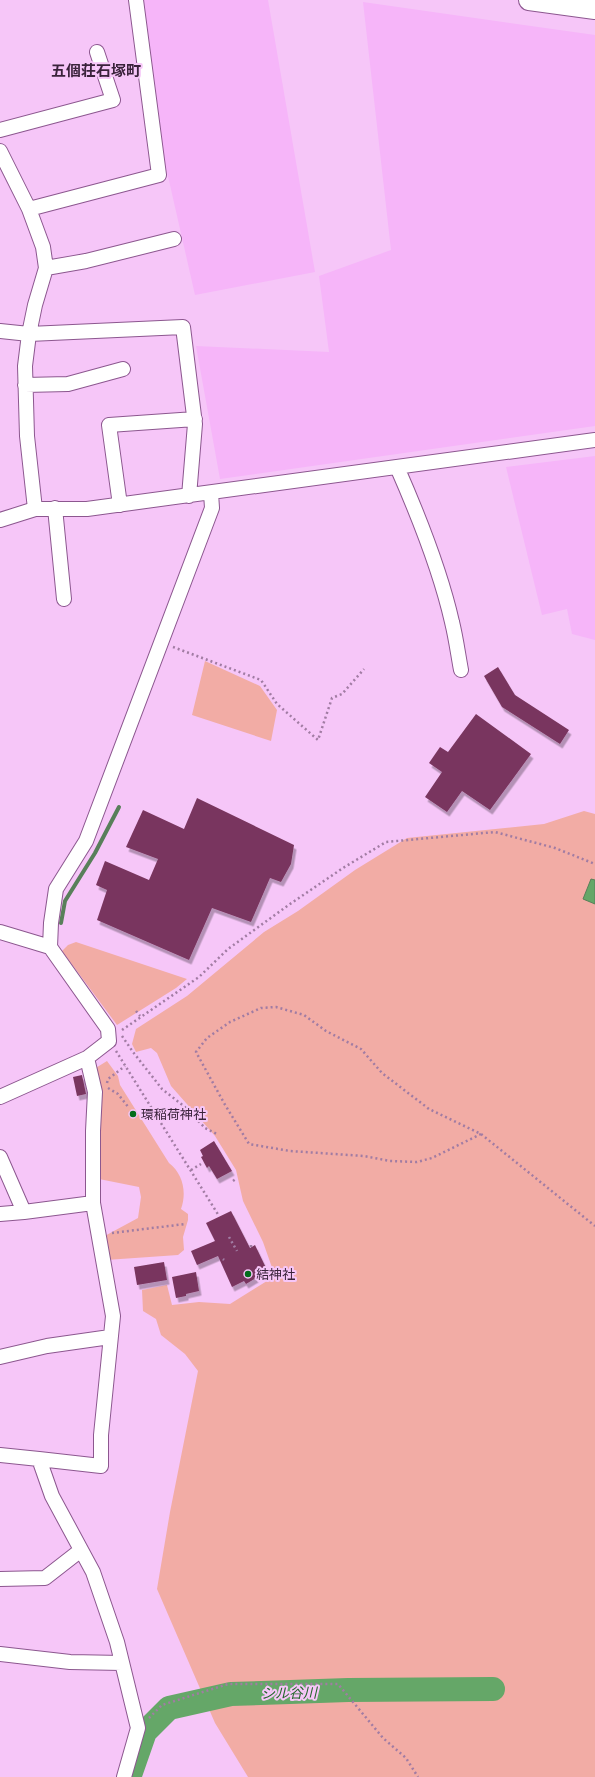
<svg xmlns="http://www.w3.org/2000/svg" width="595" height="1777" font-family="Manrope,'Noto Sans JP',sans-serif">
  <style>
    .built { fill: #f6b5f9 }
    .green { fill: #f2aca5 }
    .water { fill: #65a768; stroke: #587f5a }
    .lines { fill: none; stroke-linecap: round; stroke-linejoin: round }
    .stream { stroke: #587f5a; stroke-width: 4 }
    .river { stroke: #65a768; stroke-width: 24 }
    .building { fill: #79365e; filter: url(#shadow) }
    .minor-casing { stroke: #8c578f; stroke-width: 16 }
    .highway-casing { stroke: #8c578f; stroke-width: 22 }
    .path { stroke: #a17ca3; stroke-width: 2.5; stroke-dasharray: 2 3; stroke-linecap: butt }
    .minor { stroke: #fff; stroke-width: 14 }
    .highway { stroke: #fff; stroke-width: 20 }
    .poi-dot { fill: #026c1b; stroke: #f6c6f8; stroke-width: 1.5 }
    .labels { text-anchor: middle; stroke-width: 4; stroke-linejoin: round; paint-order: stroke }
    .poi-label { font-size: 13px; fill: #3a233b; stroke: #f6c6f8; text-anchor: start }
    .water-label { font-size: 14px; font-style: italic; fill: #226629; stroke: #f6c6f8 }
    .quarter-label { font-size: 15px; font-weight: bold; fill: #3a233b; stroke: #f6c6f8 }
  </style>
  <defs>
    <filter id="shadow"><feDropShadow dx="2.5" dy="4.5" stdDeviation="0" flood-color="#0004"/></filter>
  </defs>
  <rect width="100%" height="100%" fill="#f6c6f8"/>
  <path class="built" d="M144 0H268L315 272 195 295 165 163Z
    M363 2 595 35V426L220 479 196 346 329 352 319 276 391 250Z
    M595 456V640L572 634 567 609 542 615 506 467Z"/>
  <path class="green" d="M205 661 260 686 277 710 271 741 192 715Z
    M584 811 595 814V1777H248L215 1723 157 1589 170 1512 198 1371 185 1354 161 1335 156 1319 143 1311 142 1290 167 1285 172 1305 199 1302 230 1304 275 1276 263 1242 243 1201 236 1170 215 1136 171 1086 157 1053 151 1048 136 1052 132 1044 136 1029 187 996 264 932 298 911 355 870 407 838 544 824Z
    M76 942 187 979 176 988 117 1025 62 951 68 945Z
    M107 1061 118 1076 120 1085 169 1163C183 1174 187 1192 181 1209L188 1214V1220L183 1237 184 1250 178 1255 106 1260 101 1238 138 1218 141 1197 139 1187 99 1179 94 1069Z"/>
  <path class="water" d="M591 879 595 880V904L583 899Z"/>
  <g class="lines">
    <path class="stream" d="M61 923 65 901 95 853 119 807"/>
    <path class="river" d="M130 1775 145 1732 169 1708 231 1694 348 1690 493 1689"/>
  </g>
  <path class="building" d="M498 667 515 695 569 730 560 744 502 707 484 676Z
    M476 714 531 754 490 810 462 791 447 812 425 797 442 772 429 763 440 747 448 752Z
    M197 798 294 845 291 864 281 882 270 878 251 922 212 908 189 960 97 920 107 890 96 885 105 861 149 880 158 859 126 847 143 810 184 829Z
    M82 1075 86 1094 77 1096 73 1077Z
    M214 1141 232 1171 217 1179 209 1166 207 1168 201 1157 203 1156 200 1150Z
    M231 1211 250 1248 255 1245 267 1270 255 1276 256 1278 246 1284 244 1281 232 1287 218 1256 197 1265 191 1251 215 1241 206 1223Z
    M164 1262 167 1280 137 1285 134 1267Z
    M196 1272 199 1291 186 1294V1296L176 1298 172 1277Z"/>
  <g class="lines">
    <defs>
      <path id="minor" d="M0 130 113 100 97 52
        M0 151 29 209 43 247 46 268 35 305 29 334 25 366 27 436 35 509
        M29 209 159 175 136 0
        M46 268 86 261 174 239
        M0 331 29 334 183 327 195 424 189 496
        M25 385 68 384 123 369
        M397 467C419 517 440 569 452 622 456 638 458 654 461 670
        M120 505 109 425 195 419
        M55 508 64 599
        M0 520 35 509H87L595 440
        M0 932 50 947
        M0 1097 87 1058 109 1041 108 1029 50 947 51 923 56 889 86 841 212 508 211 493
        M0 1157 24 1212 0 1214
        M24 1212 93 1203
        M0 1357 47 1346 110 1337
        M0 1455 39 1459 52 1496 93 1572 117 1642 138 1728 124 1777
        M39 1459 101 1466V1435L113 1316 93 1203V1131L95 1092 87 1058
        M0 1579 45 1578 81 1550
        M0 1654 70 1662 122 1663"/>
      <path id="highway" d="M529 0 595 9"/>
    </defs>
    <use href="#minor" class="minor-casing"/>
    <use href="#highway" class="highway-casing"/>
    <path class="path" d="M173 647 261 680 277 704 318 740 332 698 342 694 364 669
      M136 1011 140 1016
      M122 1030 199 977 228 949 290 904 343 868 386 842 495 832 555 848 595 864
      M122 1036 133 1052 162 1089 185 1107 205 1128 217 1134
      M116 1051 219 1216
      M107 1083 108 1079 125 1066
      M108 1088 118 1094 129 1108
      M481 1134 432 1158 417 1162 390 1161 364 1156 290 1151 249 1144 224 1103 196 1052 207 1038 230 1022 261 1008 276 1007 304 1015 326 1031 361 1049 382 1073 429 1109 481 1134 595 1226
      M191 1170 201 1164
      M233 1181 237 1178
      M112 1233 185 1224
      M229 1237 237 1251
      M251 1245V1247
      M223 1259 224 1260
      M149 1718 162 1705 228 1684H338L383 1738 406 1758 418 1777"/>
    <use href="#minor" class="minor"/>
    <use href="#highway" class="highway"/>
  </g>
  <g class="poi-dot">
    <circle cx="133" cy="1114" r="4"/>
    <circle cx="248" cy="1274" r="4"/>
  </g>
  <g class="labels">
    <g class="poi-label">
      <text x="141" y="1119">環稲荷神社</text>
      <text x="256" y="1279">結神社</text>
    </g>
    <g class="water-label">
      <text transform="translate(289 1693) rotate(-1)" y="5">シル谷川</text>
    </g>
    <g class="quarter-label">
      <text x="96" y="76">五個荘石塚町</text>
    </g>
  </g>
</svg>
